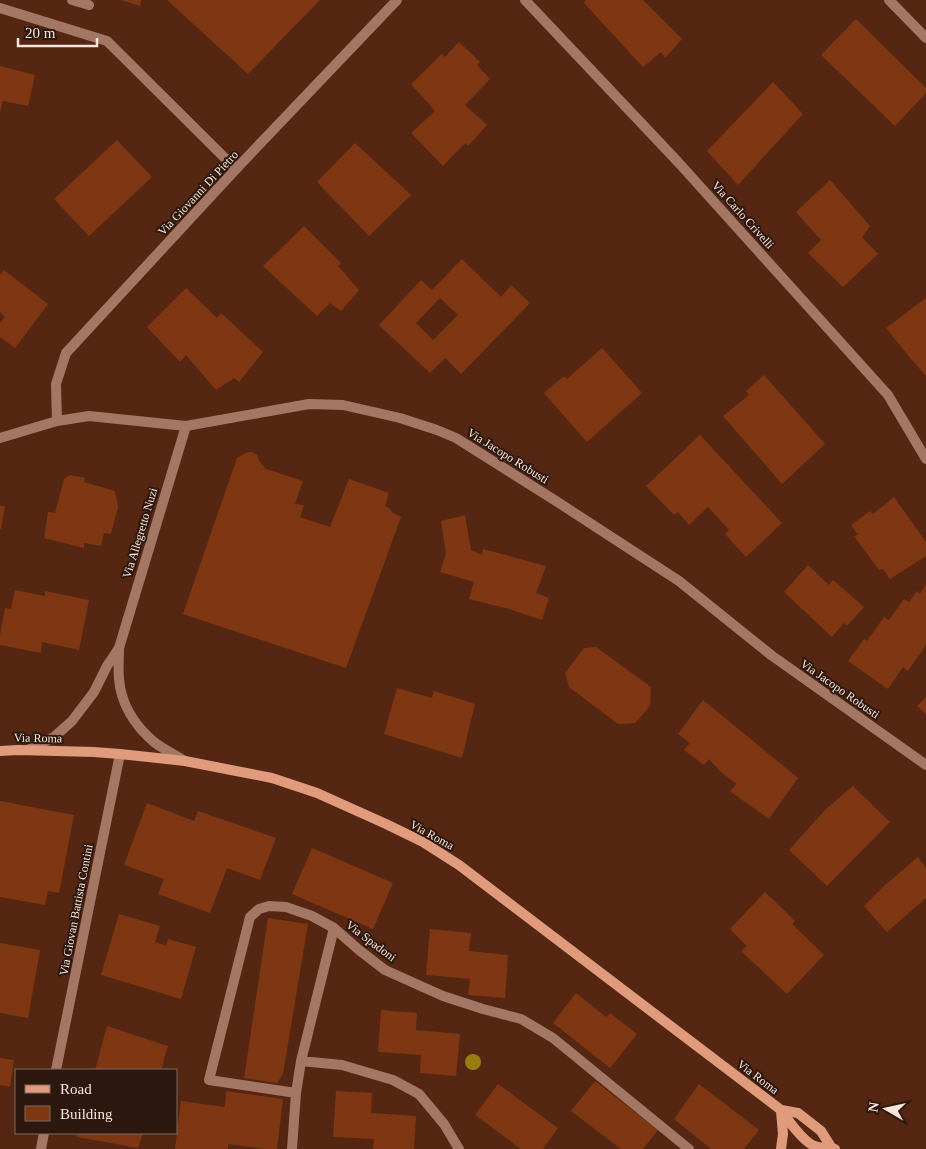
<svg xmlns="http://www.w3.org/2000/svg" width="926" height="1149" font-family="Georgia,serif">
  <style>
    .building { fill: #7f3713; fill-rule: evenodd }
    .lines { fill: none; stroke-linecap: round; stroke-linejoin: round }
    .lane { stroke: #a37764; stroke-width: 10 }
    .street { stroke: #a37764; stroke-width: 10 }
    .secondary { stroke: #e09b7d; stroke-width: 10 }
    .tree { fill: #997d11 }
    .labels { text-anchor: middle; stroke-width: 4; stroke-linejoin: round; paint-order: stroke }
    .street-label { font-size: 12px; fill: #fce4da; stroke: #2c180e }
  </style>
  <rect width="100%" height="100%" fill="#552712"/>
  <path class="building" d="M121 0H141L140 6Z
    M167 0H320L248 74Z
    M586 0H643L682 39 665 58 661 52 643 67 584 3Z
    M856 19 926 88V93L895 126 821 55Z
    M459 42 480 62 477 65 490 79 465 105 487 125 468 146 465 143 443 166 411 133 435 111 411 84 442 54 445 57Z
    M0 66 35 75 28 106 3 101 0 112Z
    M773 82 803 114 738 185 707 151Z
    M117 140 152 177 89 236 54 199Z
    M355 143 411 195 369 236 317 182Z
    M830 180 870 226 862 237 878 254 843 287 808 253 821 240 796 212Z
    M304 226 341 263 338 266 359 290 341 311 330 303 317 316 263 266Z
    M462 259 501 297 511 285 530 303 461 374 445 358 430 373 379 325 421 280 432 290ZM440 298 458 315 433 340 416 323Z
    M4 270 48 304 15 348 0 337V323L5 317 0 312V275Z
    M186 288 217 318 221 313 263 352 239 382 234 378 216 390 186 355 180 362 147 327Z
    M926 298V376L911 359 886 328Z
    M602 348 642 393 587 442 544 393 564 376 567 379Z
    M764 375 825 444 782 484 723 416 749 395 746 391Z
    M700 435 782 523 746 557 725 534 729 530 708 507 689 525 678 512 674 515 646 486Z
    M248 452H252L257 455 259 461 266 469 303 481 295 504 304 505 300 517 330 527 349 479 389 493 385 506 389 508 393 513 401 517 346 668 183 614 237 458Z
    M70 475 85 478 84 482 115 491 118 507 111 534 104 533 101 546 84 543V548L44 538 48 512 55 513 64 479Z
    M894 497 926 542V556L890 579 883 569 879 570 854 536 858 535 851 525 870 511 873 514Z
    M0 506H5L1 529H0Z
    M465 515 471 550 482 555 483 549 546 566 536 593 549 598 542 620 509 609 469 599 474 582 440 572 446 554 441 521Z
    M808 565 829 585 833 580 864 607 847 626 844 623 832 637 784 592Z
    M926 585V645L908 671 903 667 888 689 848 661 864 639 867 641 884 617 889 620 904 599 909 602 917 591 920 594Z
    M15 590 45 596V591L89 600 79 650 42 642 41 653 0 645V635L5 608 11 609Z
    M596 647 651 687 650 706 635 723 618 724 569 687 565 673 584 648Z
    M397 688 432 698 434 691 475 704 462 758 384 734Z
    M926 697V714L917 706Z
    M703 700 798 778 769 819 730 791 737 784 722 773 709 759 704 765 684 750 690 743 678 734Z
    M853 786 890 822 827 886 789 850 825 810Z
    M0 801 74 815 59 893 48 891 45 905 0 897Z
    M147 803 194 821 198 811 276 838 260 880 227 868 210 913 158 894 164 879 124 865Z
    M312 848 393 883 373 929 292 894Z
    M918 857 926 868V898L887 932 864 906 885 885Z
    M765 892 795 921 792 924 824 955 787 994 741 951 747 946 730 929Z
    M119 914 160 926 155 942 166 946 168 939 196 947 181 999 101 975Z
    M268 918 308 924 283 1074 277 1083 244 1078Z
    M430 929 471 933 469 951 508 955 505 998 468 995 470 979 426 975Z
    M0 943 40 950 28 1018 0 1013Z
    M576 993 606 1017 610 1013 637 1034 610 1068 553 1023Z
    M381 1010 417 1013 416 1030 460 1034 456 1076 420 1073 421 1055 378 1052Z
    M107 1026 168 1046 161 1070H95Z
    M0 1058 14 1060 10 1087 0 1085Z
    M595 1081 658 1130 643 1149H621L571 1111Z
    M498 1084 558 1128 543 1149H521L475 1115Z
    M699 1084 759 1130 744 1149H711L674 1119Z
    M226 1091 283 1099 277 1149H265L228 1144V1149H175L181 1101 225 1107Z
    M336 1091 372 1093 371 1113 416 1116 414 1149H373L374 1139 333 1137Z
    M78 1133H143L138 1148 77 1137Z"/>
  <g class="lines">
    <path class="lane" d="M72 0 89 5
      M0 8 107 41 236 169"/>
    <path class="street" d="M525 0 678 162 888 395 926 459
      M889 0 926 38
      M57 421 56 384 66 353 236 169 397 0
      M0 438 57 421 89 416 186 426 309 404 343 405 400 418 437 430 456 438 556 501 679 581 771 655 926 765
      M28 750 54 737 72 721 94 692 107 666 119 648
      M185 761C175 755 163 749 154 742 135 726 121 704 119 679 118 669 119 658 119 648L186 426
      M301 1061 342 1065 393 1080 419 1094 444 1124 459 1149
      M56 1070 120 754
      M296 1093 209 1080 250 917 259 909 269 906 286 907 312 916 334 928 359 950 385 970 443 996 483 1009 521 1019 553 1038 689 1149
      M41 1149 44 1133
      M292 1149 296 1093 301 1061 334 928"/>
    <path class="secondary" d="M0 751 18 750 94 752 120 754 185 761 272 778 317 793 386 824 423 842 459 865 781 1110C788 1120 804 1143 815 1146 821 1149 828 1146 835 1149
      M781 1110 798 1113 821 1131 831 1147
      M781 1149 783 1134 781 1111"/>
  </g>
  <circle class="tree" cx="473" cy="1062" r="8"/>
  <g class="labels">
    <g class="street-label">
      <text transform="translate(198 193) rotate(-47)" y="4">Via Giovanni Di Pietro</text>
      <text transform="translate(743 215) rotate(48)" y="4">Via Carlo Crivelli</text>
      <text transform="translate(508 456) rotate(32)" y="4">Via Jacopo Robusti</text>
      <text transform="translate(140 533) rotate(-73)" y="4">Via Allegretto Nuzi</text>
      <text transform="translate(840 689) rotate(35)" y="4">Via Jacopo Robusti</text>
      <text transform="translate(38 738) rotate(1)" y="4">Via Roma</text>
      <text transform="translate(432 835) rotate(29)" y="4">Via Roma</text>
      <text transform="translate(76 910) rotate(-79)" y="4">Via Giovan Battista Contini</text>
      <text transform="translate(371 941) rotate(37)" y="4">Via Spadoni</text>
      <text transform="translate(758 1077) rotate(37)" y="4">Via Roma</text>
    </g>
  </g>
  <rect x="15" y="1069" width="162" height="65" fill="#2c180e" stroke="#7f6a60"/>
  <rect x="25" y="1085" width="25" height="8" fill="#e09b7d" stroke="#7f6a60"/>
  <text x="60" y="1094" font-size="15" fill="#fce4da">Road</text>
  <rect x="25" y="1106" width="25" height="15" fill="#7f3713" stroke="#7f6a60"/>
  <text x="60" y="1119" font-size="15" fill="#fce4da">Building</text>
  <g transform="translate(886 1109) rotate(279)" stroke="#2c180e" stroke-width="4" paint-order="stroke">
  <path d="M0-4L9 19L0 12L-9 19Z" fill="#fce4da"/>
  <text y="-8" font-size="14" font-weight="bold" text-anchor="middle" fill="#fce4da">N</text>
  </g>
  <path d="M18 38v8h79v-8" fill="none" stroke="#fce4da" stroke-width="2.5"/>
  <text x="25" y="38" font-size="15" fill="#fce4da" stroke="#2c180e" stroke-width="4" paint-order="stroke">20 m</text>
</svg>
